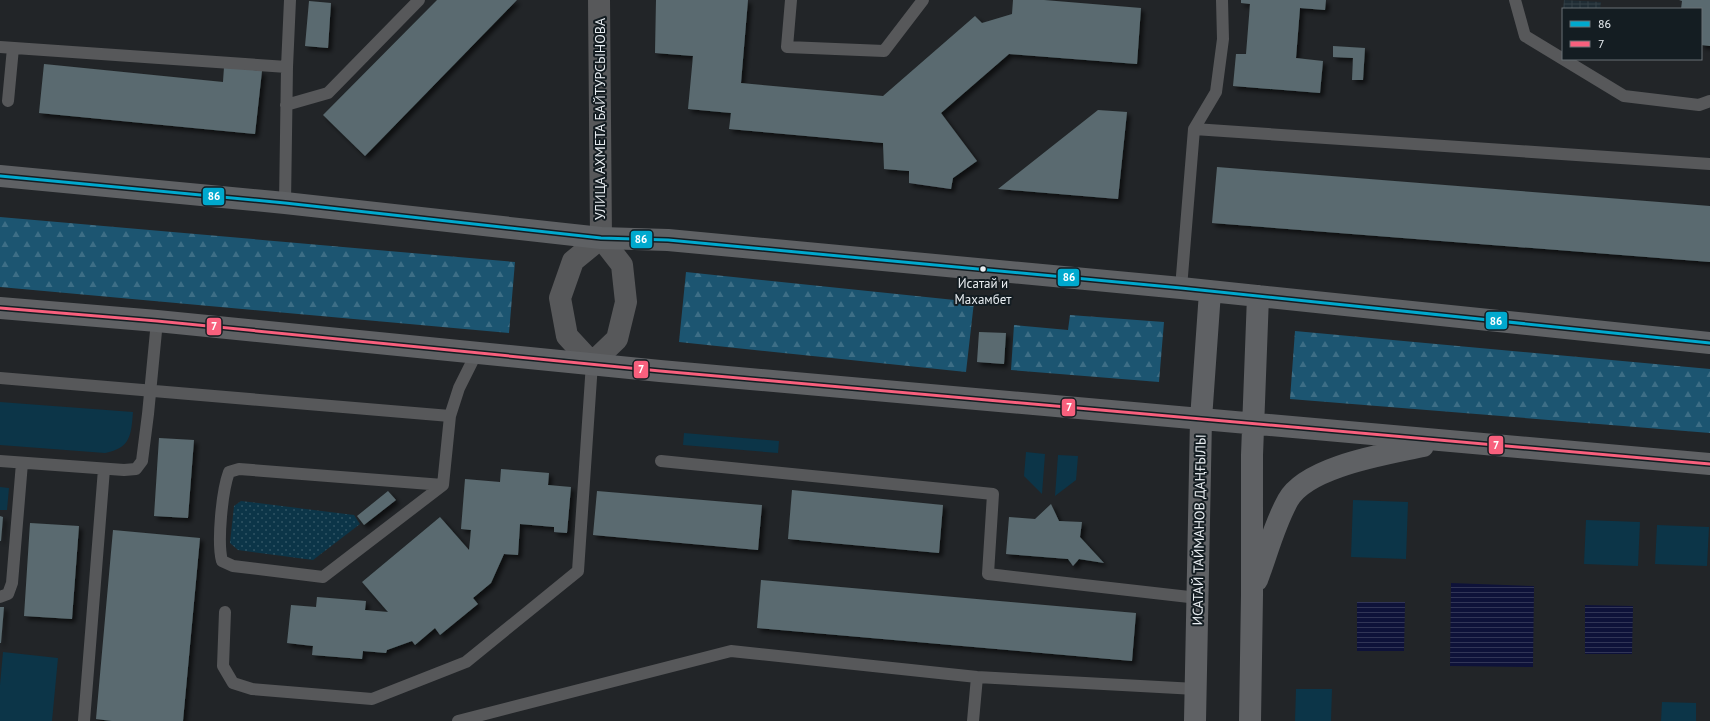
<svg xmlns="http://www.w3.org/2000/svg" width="1710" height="721" font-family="'PT Sans',sans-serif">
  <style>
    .industrial { fill: url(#industrial-grid) }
    .grass { fill: #0c3548 }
    .forest { fill: url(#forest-firs) }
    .park { fill: url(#park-dots) }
    .water { fill: url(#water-rules) }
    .building { fill: #5a6b70; filter: url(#shadow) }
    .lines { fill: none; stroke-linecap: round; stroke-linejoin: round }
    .service { stroke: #57585a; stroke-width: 12 }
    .tertiary { stroke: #57585a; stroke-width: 22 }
    .primary { stroke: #5f6164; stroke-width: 22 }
    .bus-1-casing { stroke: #141d22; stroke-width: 6 }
    .bus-2-casing { stroke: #141d22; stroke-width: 6 }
    .bus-1 { stroke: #00a9ce; stroke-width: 3 }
    .bus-2 { stroke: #f8607d; stroke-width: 3 }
    .bus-dot { fill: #e9eef2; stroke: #141d22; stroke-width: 1.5 }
    .labels { text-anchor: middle; stroke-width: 4; stroke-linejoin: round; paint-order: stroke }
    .bus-label { font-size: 13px; fill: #e9eef2; stroke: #141d22 }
    .street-label { font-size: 14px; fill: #e9eef2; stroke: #141d22 }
    .line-badge { stroke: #141d22; stroke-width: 1.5 }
    .badge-label { font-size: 11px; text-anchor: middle; font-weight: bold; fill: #fff }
  </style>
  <defs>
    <pattern id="industrial-grid" width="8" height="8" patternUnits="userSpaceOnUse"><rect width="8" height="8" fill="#1f2c34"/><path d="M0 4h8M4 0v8" fill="none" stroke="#354148"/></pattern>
    <pattern id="forest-firs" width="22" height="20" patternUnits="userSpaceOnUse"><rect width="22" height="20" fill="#1c5571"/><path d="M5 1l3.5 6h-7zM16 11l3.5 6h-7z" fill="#3d6e86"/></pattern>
    <pattern id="park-dots" width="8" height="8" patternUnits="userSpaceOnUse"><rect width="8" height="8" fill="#0c3548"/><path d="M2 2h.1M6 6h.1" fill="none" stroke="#2f5363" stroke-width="1.8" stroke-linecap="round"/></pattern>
    <pattern id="water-rules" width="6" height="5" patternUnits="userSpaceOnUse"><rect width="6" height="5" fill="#0e1239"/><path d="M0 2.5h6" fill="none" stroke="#313556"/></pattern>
    <filter id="shadow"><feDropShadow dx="3.5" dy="3.5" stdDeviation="2" flood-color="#0009"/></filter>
  </defs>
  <rect width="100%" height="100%" fill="#222528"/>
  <path class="industrial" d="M1564 0 1601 2 1600 9H1563Z"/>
  <path class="grass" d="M0 402 133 412C131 435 131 448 105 453L0 445Z
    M684 433 779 441 778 453 683 445Z
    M1026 452 1045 454 1042 494 1024 476Z
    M1058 455 1078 456 1076 480 1055 496Z
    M0 487 9 488 7 510H0Z
    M1353 500 1408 502 1406 559 1351 557Z
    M1586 520 1640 522 1638 566 1584 564Z
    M1657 525 1709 527 1707 566 1655 564Z
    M3 652 58 658 52 721H0V685Z
    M1296 689H1332L1331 721H1295Z
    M1662 702 1696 703V721H1661Z"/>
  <path class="forest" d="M0 217 515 262 509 333 0 287Z
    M686 272 974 302 966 372 679 342Z
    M1070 315 1164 322 1159 382 1011 370 1014 325 1068 330Z
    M1295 331 1710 369V433L1290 399Z"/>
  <path class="park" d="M241 501 354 515 360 524 313 560 238 550 230 543 234 506Z"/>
  <path class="water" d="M1451 583 1534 586 1533 667 1450 666Z
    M1357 602H1405L1404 651H1357Z
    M1585 605 1633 606 1632 654H1585Z"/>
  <path class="building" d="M437 0H517L365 156 323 115Z
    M656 0H748L741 83 883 96 975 16 982 23 1012 14 1013 0H1044L1141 8 1137 64 1009 54 941 113 977 161 953 178 951 189 909 183V171L884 169 883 143 729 129 731 113 688 109 693 56 655 53Z
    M1241 0H1326L1325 10 1300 8 1296 58 1323 61 1320 93 1233 86 1236 54H1246L1250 4 1241 3Z
    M1679 0H1710V46L1701 45V9H1681L1682 1Z
    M309 1 331 3 328 48 305 46Z
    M1333 46 1365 48 1363 80H1352L1353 58 1333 57Z
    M44 64 223 82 224 67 262 71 255 134 39 113Z
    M1098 110 1127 112 1118 199 998 189Z
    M1217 167 1710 206V262L1212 223Z
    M979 332 1006 333 1004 364 977 362Z
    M159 438 194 440 188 518 154 516Z
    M501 469 549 473 548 485 571 487 567 533 554 532V527L520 524 518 555 504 554 491 583 473 598 478 604 440 635 435 628 415 645 412 641 387 650 386 653 363 651 362 659 312 655 313 646 287 643 291 605 316 607 317 597 366 601 365 610 388 612 362 582 440 517 469 550 471 530 461 529 465 479 500 482Z
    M792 490 943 505 939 553 788 539Z
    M388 491 396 500 364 525 357 516Z
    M597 491 762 505 758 550 593 535Z
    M1051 504 1059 521 1082 522 1080 537 1104 563 1079 559 1073 566 1068 559 1006 554 1009 517 1035 519Z
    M0 516 3 517 1 541H0Z
    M30 523 79 526 72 619 24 616Z
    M113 530 200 538 183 721H112L96 719Z
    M761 580 1136 613 1132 661 757 628Z
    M0 607H4L1 643H0Z"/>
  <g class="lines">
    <path class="service" d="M791 0 787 47 884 51 923 0
      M1515 0 1525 36 1624 96 1699 105 1710 101
      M0 47 287 67
      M8 101 13 48
      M286 105 328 93 419 0
      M1194 129 1710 164
      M285 203 287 67 290 0
      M1181 288 1194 129 1216 92 1223 39 1222 0
      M0 378 450 416 459 388 477 352
      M0 461 124 470 136 469 142 461 148 414 157 321
      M661 461 993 494 988 574 1198 598
      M443 485 323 577 233 566 222 561C217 542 222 491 229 472L239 469 443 485 450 416
      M0 597 8 594 12 583 22 463
      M225 612 223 666 233 683 252 689 372 699 466 662 578 571 592 363
      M84 721 104 469
      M458 721 731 651 977 677 1196 689
      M973 721 977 677"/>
    <path class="tertiary" d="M599 0 601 238
      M601 238 622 265 626 302 617 339 592 363 567 336 560 298 573 261Z"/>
    <path class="primary" d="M0 176 285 203 601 238 668 240 1181 288 1710 343
      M0 308 157 321 660 371 1710 464
      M1257 580C1267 554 1274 525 1288 500 1307 466 1387 454 1423 446
      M1195 721 1201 419 1210 292
      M1250 721 1252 595V455L1258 296"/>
    <defs>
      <path id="bus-1" d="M0 176 285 203 601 238 668 240 1181 288 1710 343"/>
      <path id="bus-2" d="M0 308 157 321 660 371 1710 464"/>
    </defs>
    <use href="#bus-1" class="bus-1-casing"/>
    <use href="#bus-2" class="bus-2-casing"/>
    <use href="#bus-1" class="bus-1"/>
    <use href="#bus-2" class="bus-2"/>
  </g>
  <circle class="bus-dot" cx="983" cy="269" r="3.5"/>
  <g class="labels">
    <g class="bus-label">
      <text x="983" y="288">Исатай и<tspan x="983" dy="16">Махамбет</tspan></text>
    </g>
    <g class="street-label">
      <text transform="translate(600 119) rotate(-90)" y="5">УЛИЦА АХМЕТА БАЙТУРСЫНОВА</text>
      <text transform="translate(1199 530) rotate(-89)" y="5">ИСАТАЙ ТАЙМАНОВ ДАҢҒЫЛЫ</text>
    </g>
  </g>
  <g class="line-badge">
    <rect x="202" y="187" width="23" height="19" rx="4" fill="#00a9ce"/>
    <rect x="630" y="230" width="23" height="19" rx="4" fill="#00a9ce"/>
    <rect x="1057" y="268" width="23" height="19" rx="4" fill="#00a9ce"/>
    <rect x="1485" y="311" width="23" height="19" rx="4" fill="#00a9ce"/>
    <rect x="206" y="317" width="16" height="19" rx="4" fill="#f8607d"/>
    <rect x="633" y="360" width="16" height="19" rx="4" fill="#f8607d"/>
    <rect x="1061" y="398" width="15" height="19" rx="4" fill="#f8607d"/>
    <rect x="1488" y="435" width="16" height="20" rx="4" fill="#f8607d"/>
  </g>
  <g class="badge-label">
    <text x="214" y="200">86</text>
    <text x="641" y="243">86</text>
    <text x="1069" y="281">86</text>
    <text x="1496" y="325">86</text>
    <text x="214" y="330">7</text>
    <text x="641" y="373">7</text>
    <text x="1069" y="411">7</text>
    <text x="1496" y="449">7</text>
  </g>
  <rect x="1562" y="8" width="140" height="52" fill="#141d22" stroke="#697175"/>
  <rect x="1570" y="21" width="20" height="6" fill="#00a9ce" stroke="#697175"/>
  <text x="1598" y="28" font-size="12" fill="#e9eef2">86</text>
  <rect x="1570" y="41" width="20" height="6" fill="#f8607d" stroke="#697175"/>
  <text x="1598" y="48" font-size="12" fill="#e9eef2">7</text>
</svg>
